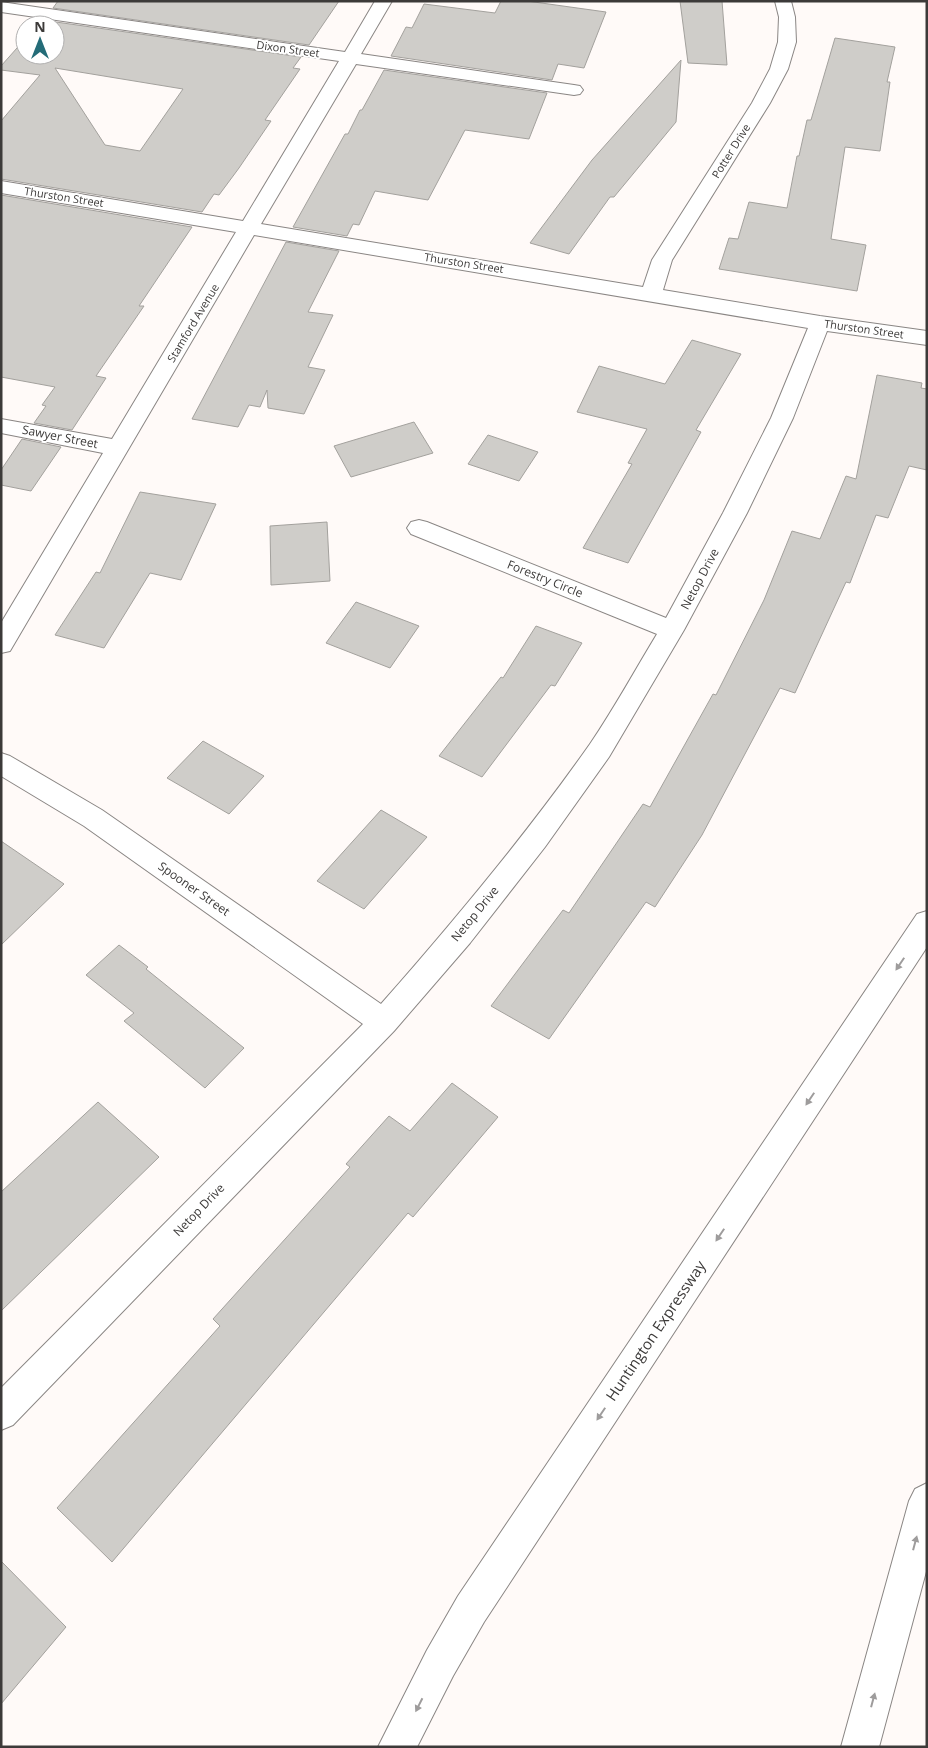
<svg xmlns="http://www.w3.org/2000/svg" width="928" height="1748" font-family="'Open Sans',sans-serif">
  <style>
    .building { fill: #cfcdc9; stroke: #a3a19d; fill-rule: evenodd }
    .lines { fill: none; stroke-linecap: round; stroke-linejoin: round }
    .minor-casing { stroke: #8a8684; stroke-width: 2 }
    .highway-casing { stroke: #8a8684; stroke-width: 2 }
    .minor { fill: #fff; fill-rule: evenodd }
    .highway { fill: #fff; fill-rule: evenodd }
    .oneway { fill: #9e9c9c }
    .labels { text-anchor: middle; stroke-width: 4; stroke-linejoin: round; paint-order: stroke }
    .far-street-label { font-size: 11px; fill: #3c3a39; stroke: #fff }
    .street-label { font-size: 12px; fill: #3c3a39; stroke: #fff }
    .near-street-label { font-size: 15px; fill: #3c3a39; stroke: #fff }
  </style>
  <rect width="100%" height="100%" fill="#fffaf8"/>
  <path class="building" d="M58 1H339L309 45 53 8Z
    M501 1H527L606 12 584 68 558 64 552 80 391 56 406 27 412 28 424 4 495 13Z
    M680 1H722L727 65 688 63Z
    M42 20 301 57 293 68 300 69 265 120 271 121 239 168 219 195 214 194 202 212 1 179V121L40 75 1 70V66L25 39V55H55V25H37ZM55 68 183 89 140 151 105 145Z
    M835 38 895 47 887 82H890L880 151 845 147 831 239 866 245 857 291 719 269 729 238 738 239 749 202 787 208 797 156H799L807 120H811Z
    M681 60 676 122 614 197H610L569 254 530 243 592 160Z
    M384 70 547 93 529 139 465 130 428 200 375 191 359 225 353 224 347 236 293 227 345 134H348L360 110H362Z
    M1 195 192 227 139 306H144L96 376 106 378 72 430 34 423 46 406 42 405 55 387 1 377Z
    M286 242 339 251 308 312 333 315 308 367 325 370 304 414 268 408 267 390 260 407 249 405 238 427 192 419Z
    M692 340 741 354 696 430 701 432 628 563 583 548 632 464 628 463 647 429 577 412 599 366 665 384Z
    M877 375 922 383 921 388 927 389V470L909 466 888 518 876 515 850 583 846 582 795 693 780 688 702 835 655 907 646 902 549 1039 491 1006 563 910 569 913 643 804 650 807 713 694 716 695 764 600 792 531 820 539 846 476 856 479Z
    M414 422 433 453 351 477 334 446Z
    M488 435 538 452 519 481 468 464Z
    M22 439 61 447 31 491 1 485V470Z
    M140 492 216 504 181 580 150 573 104 648 55 635 96 572 100 573Z
    M327 522 330 581 271 585 270 526Z
    M356 602 419 626 390 668 326 643Z
    M536 626 582 643 555 686 551 685 482 777 439 756 501 677 503 678Z
    M203 741 264 776 229 814 167 778Z
    M381 810 427 837 364 909 317 881Z
    M1 841 64 884 1 945Z
    M119 945 148 967 146 969 244 1048 205 1088 124 1021 134 1013 86 975Z
    M452 1083 498 1117 413 1217 408 1213 112 1562 57 1508 220 1326 213 1319 350 1167 346 1164 389 1116 410 1131Z
    M98 1102 159 1157 1 1311V1192Z
    M1 1561 66 1627 1 1704Z"/>
  <g class="lines">
    <defs>
      <path id="minor" d="M375 1H392L361 54 574 85 580 86 583 90 580 94 574 95 356 64 261 224 643 287 652 260 752 103 770 69 778 42 779 17 775 1H791L795 17 796 42 788 69 770 103 672 260 663 290 820 316 927 331V345L827 331 793 418 747 513 684 630 609 757 545 847 470 943 394 1031 13 1425 1 1430V1388L363 1024 84 826 1 776V753L10 756 102 810 381 1004C455 920 526 835 590 744 614 709 635 670 657 634L411 534 407 528 411 522 419 520 427 522 666 618 723 513 771 418 808 328 254 235 10 651 1 653V623L103 453 1 433V419L112 439 236 232 1 193V181L243 221 339 61 1 12V2L345 52Z"/>
      <path id="highway" d="M927 911V947L484 1622 453 1676 417 1747H378L427 1650 458 1596 917 914Z
        M927 1483V1568L879 1747H841L909 1501 915 1489Z"/>
    </defs>
    <use href="#minor" class="minor-casing"/>
    <use href="#highway" class="highway-casing"/>
    <use href="#minor" class="minor"/>
    <use href="#highway" class="highway"/>
  </g>
  <defs><path id="oneway-solid" d="M-6-.8H1V-3.2L6.5 0L1 3.2V.8H-6Z" transform="scale(1.25)"/></defs>
  <g class="oneway">
    <use href="#oneway-solid" transform="translate(900 964) rotate(124)"/>
    <use href="#oneway-solid" transform="translate(810 1099) rotate(124)"/>
    <use href="#oneway-solid" transform="translate(720 1235) rotate(124)"/>
    <use href="#oneway-solid" transform="translate(601 1414) rotate(124)"/>
    <use href="#oneway-solid" transform="translate(915 1543) rotate(-75)"/>
    <use href="#oneway-solid" transform="translate(873 1700) rotate(-75)"/>
    <use href="#oneway-solid" transform="translate(419 1705) rotate(117)"/>
  </g>
  <g class="labels">
    <g class="far-street-label">
      <text transform="translate(288 49) rotate(8)" y="4">Dixon Street</text>
      <text transform="translate(731 151) rotate(-58)" y="4">Potter Drive</text>
      <text transform="translate(64 197) rotate(9)" y="4">Thurston Street</text>
      <text transform="translate(464 263) rotate(9)" y="4">Thurston Street</text>
      <text transform="translate(193 323) rotate(-59)" y="4">Stamford Avenue</text>
      <text transform="translate(864 329) rotate(8)" y="4">Thurston Street</text>
    </g>
    <g class="street-label">
      <text transform="translate(60 437) rotate(11)" y="4">Sawyer Street</text>
      <text transform="translate(545 579) rotate(22)" y="4">Forestry Circle</text>
      <text transform="translate(700 579) rotate(-62)" y="4">Netop Drive</text>
      <text transform="translate(194 889) rotate(35)" y="4">Spooner Street</text>
      <text transform="translate(475 914) rotate(-51)" y="4">Netop Drive</text>
      <text transform="translate(199 1210) rotate(-46)" y="4">Netop Drive</text>
    </g>
    <g class="near-street-label">
      <text transform="translate(656 1331) rotate(-56)" y="5">Huntington Expressway</text>
    </g>
  </g>
  <rect width="928" height="1748" fill="none" stroke="#3c3a39" stroke-width="5"/>
  <g transform="translate(40 40)"><circle r="24" fill="#ffffff" stroke="#b1b0b0"/>
  <path d="M0-4L9 19L0 12L-9 19Z" fill="#246c78"/>
  <text y="-8" font-size="14" font-weight="bold" text-anchor="middle" fill="#3c3a39">N</text>
  </g>
</svg>
